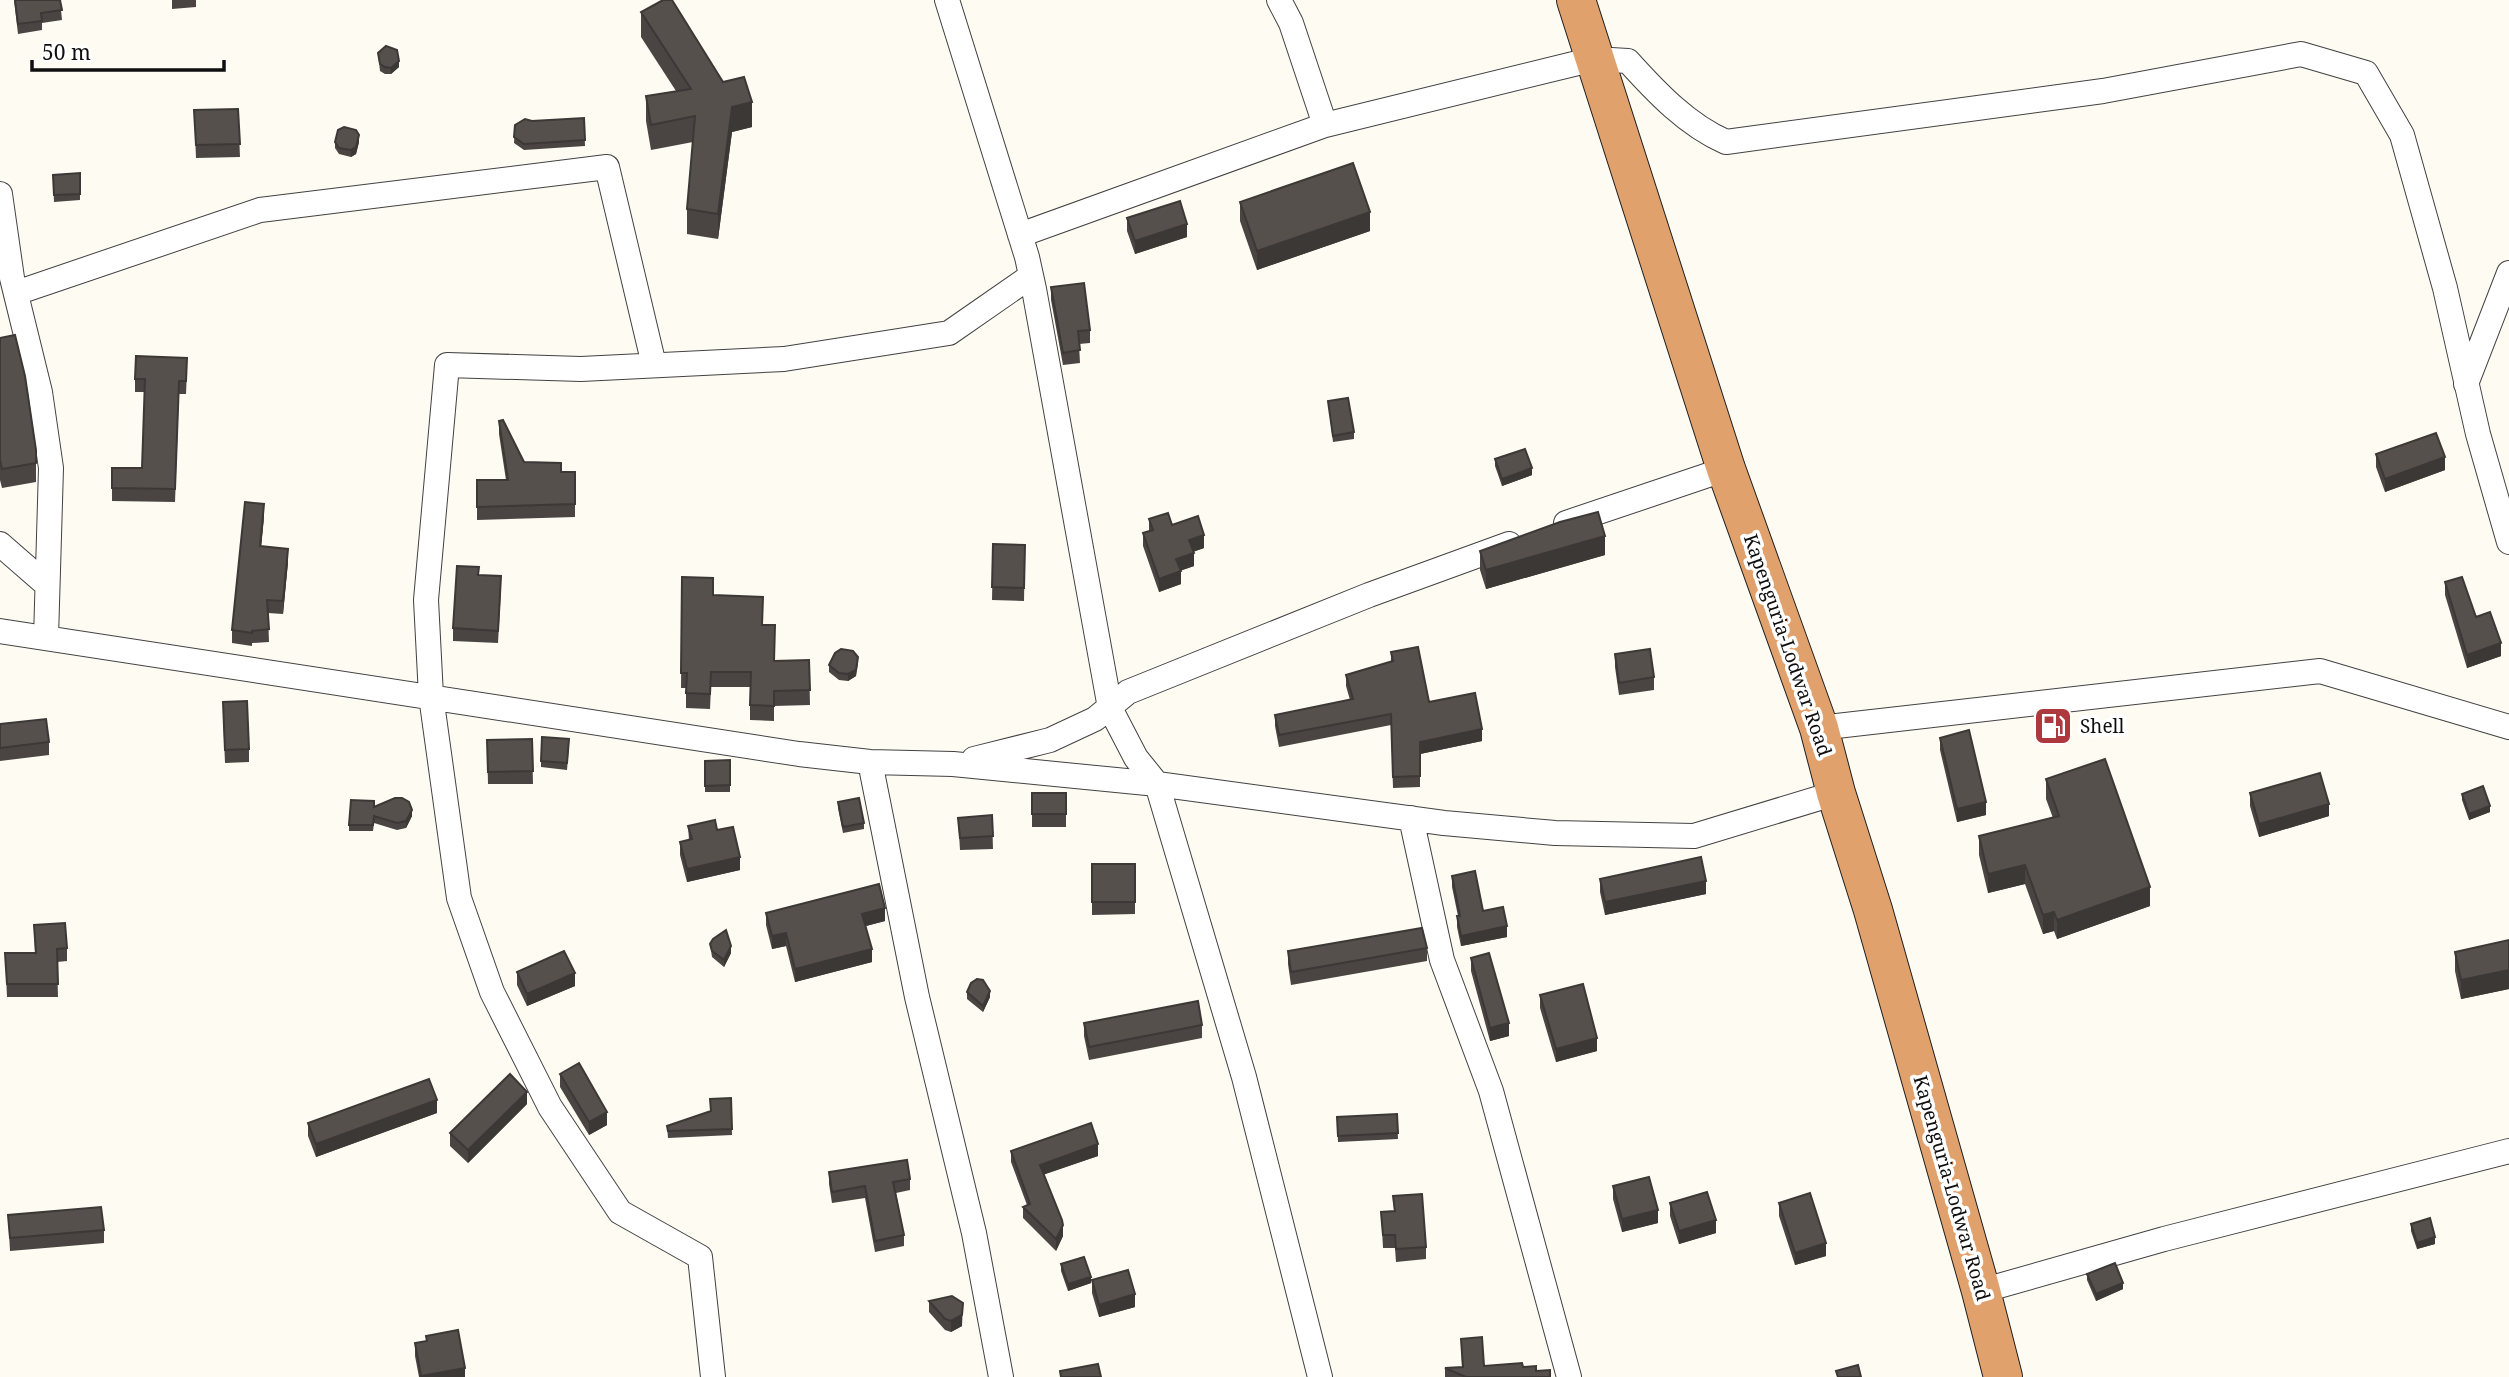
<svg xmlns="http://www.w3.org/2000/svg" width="2509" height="1377" font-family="'Noto Serif',serif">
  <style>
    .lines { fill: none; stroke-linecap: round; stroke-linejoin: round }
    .street-casing { stroke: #424242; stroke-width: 26 }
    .highway-casing { stroke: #202020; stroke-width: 40 }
    .street { stroke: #fff; stroke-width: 24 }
    .highway { stroke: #e1a16c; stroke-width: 38 }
    .wall { fill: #4a4542 }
    .shaded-wall { fill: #3c3836 }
    .building { fill: #56504d; stroke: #3c3836; stroke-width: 2 }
    .labels { text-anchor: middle; stroke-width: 7; stroke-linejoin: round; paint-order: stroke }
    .street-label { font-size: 19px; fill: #0f0f0f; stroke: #fff }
    .poi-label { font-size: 19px; fill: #0f0f0f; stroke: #fff; text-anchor: start }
  </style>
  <rect width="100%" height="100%" fill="#fdfbf2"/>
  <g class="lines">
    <defs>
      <path id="street" d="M947 0 1027 257 1034 289 1110 708 1136 758 1157 784 1244 1077 1320 1377
        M1279 0 1291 23 1325 125
        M0 194 12 278 40 392 51 468 46 638
        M1020 235 1325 125 1594 59 1628 61C1656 92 1687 125 1726 142L2103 91 2301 54 2366 73 2402 135 2445 288 2478 434 2509 542
        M16 293 260 210 607 167 654 365
        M2466 384 2509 273
        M1566 523 1726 469
        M0 544 47 585
        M0 631 799 754 870 762 953 764 1157 784 1444 823 1555 833 1694 836 1836 793
        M1819 728 2320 671 2509 727
        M974 759 1050 740 1095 719 1128 692 1369 595 1509 544
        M870 762 917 997 974 1233 1001 1377
        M1411 818 1442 960 1491 1091 1569 1377
        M1981 1291 2164 1239 2509 1151
        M713 1377 700 1257 620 1212 550 1107 492 992 459 898 431 696 426 600 447 365 581 369 784 359 949 333 1031 276"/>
      <path id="highway" d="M1576 0 1726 469 1819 728 1836 793 1873 910 1981 1291 2003 1377"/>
    </defs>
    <use href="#street" class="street-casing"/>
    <use href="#highway" class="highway-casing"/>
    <use href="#street" class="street"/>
    <use href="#highway" class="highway"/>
  </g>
  <path class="wall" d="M14 0H60L62 20 42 23V30L18 34Z
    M172 0H196V7L172 9Z
    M641 12 752 127 732 132 718 239 687 234V209L693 142 651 150 646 121V96L676 91 641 37Z
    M378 53 399 67 391 74H385L380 71Z
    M238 109 240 157 196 158 194 110Z
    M584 118 585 146 524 150 514 143 515 125 532 121Z
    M335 142H359L356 154 351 157 339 154 335 148Z
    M80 173V200L54 202 53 175Z
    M1240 202 1370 231 1257 270 1240 221Z
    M1127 218 1187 237 1135 254 1127 231Z
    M1051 287 1090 330V343L1079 344 1080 363 1063 365 1051 300Z
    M0 338 36 450V482L2 488 0 480Z
    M187 371 186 394H179L175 502 112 501V468H142L145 392H135V379Z
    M1328 401 1354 432V439L1333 442Z
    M499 421 524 462 561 472H575V517L477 520V480H506L499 434Z
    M2376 454 2445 470 2385 492 2376 467Z
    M1495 459 1532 475 1502 486 1495 466Z
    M264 517 261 546 288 562 283 614 268 613 269 642 252 643V646L232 643V630Z
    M1149 519 1172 525 1204 548 1193 552 1194 566 1180 571 1181 584 1159 592 1143 546V533L1149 531Z
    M993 544 1025 545 1024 601 992 600Z
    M1480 551 1605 555 1486 589 1480 570Z
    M479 575 501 589 498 643 453 641V628Z
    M682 577 763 625 774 661 809 660 810 705 774 706V721L750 720V687H711L710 709 686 708V688H681Z
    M2445 582 2476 617 2501 656 2467 668 2445 595Z
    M1391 652 1429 702 1482 741 1420 754V787L1393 788 1391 725 1279 747 1275 726V715L1350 700 1346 686V675L1391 662Z
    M1615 654 1654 677V690L1619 695 1615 667Z
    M858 663 856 676 848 681 839 680 829 672V665Z
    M223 715 249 749V762L225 763Z
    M0 724 49 742V755L0 761Z
    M1940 738 1986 815 1957 822 1940 750Z
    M532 739 533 784H488L487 740Z
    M569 746 567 770 541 767V761Z
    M730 760V792H705V761Z
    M2046 779 2150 906 2057 939 2054 931 2043 934 2025 884 1988 893 1979 855V836L2053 818 2046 799Z
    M1032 793H1066V827H1032Z
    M2250 793 2329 816 2259 837 2250 806Z
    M2462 794 2490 812 2469 820 2462 800Z
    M838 802 864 823V829L843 833 838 808Z
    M374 807 412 816 406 828 397 830 374 823 373 831H349V825Z
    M992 815 993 849 960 850 958 818Z
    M688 826 740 870 687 882 680 855V842L689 840Z
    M1092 864H1135V914L1092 915Z
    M1452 876 1483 911 1507 937 1461 946 1457 927V916H1458L1452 887Z
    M1600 879 1706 894 1605 915 1600 892Z
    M766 913 885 921 866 926 872 962 795 982 786 946 772 949 766 925Z
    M34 925 67 948V961L57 962 58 997H7L5 953H35Z
    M2509 940V989L2461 999 2455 971V952Z
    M710 944 731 953 724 967 712 957Z
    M1427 948V961L1291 985 1288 964V951Z
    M1471 958 1509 1036 1490 1041 1471 971Z
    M517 972 575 986 527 1006 517 985Z
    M967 992 990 997 983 1012 967 999Z
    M1540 995 1597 1051 1556 1062 1540 1008Z
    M1084 1023 1202 1025V1038L1089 1060 1084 1036Z
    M560 1074 607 1125 589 1135 560 1087Z
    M731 1098 732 1135 668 1138 667 1126 711 1111Z
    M527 1104 468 1163 450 1146V1133Z
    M437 1113 316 1157 308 1136V1123Z
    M1397 1114 1398 1139 1338 1142 1337 1117Z
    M1011 1151 1098 1156 1044 1174 1063 1236 1056 1251 1023 1218V1207L1027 1205 1011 1162Z
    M829 1172 910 1179V1190L896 1193 904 1235V1246L875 1252 865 1198 832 1203 829 1184Z
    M1613 1186 1658 1223 1622 1232 1613 1199Z
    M1393 1196 1426 1247V1259L1396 1262 1395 1248H1383L1381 1212 1394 1211Z
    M1670 1203 1716 1233 1679 1244 1670 1216Z
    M1779 1203 1826 1256 1795 1265 1779 1216Z
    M8 1215 104 1230V1243L10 1251Z
    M2411 1224 2435 1244 2417 1249 2411 1231Z
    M1061 1264 1091 1283 1068 1291 1061 1271Z
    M2087 1274 2123 1289 2096 1301 2087 1280Z
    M1092 1280 1135 1307 1099 1317 1092 1293Z
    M929 1301 962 1326 951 1332 945 1330 929 1312Z
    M426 1336 465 1377H419L415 1356V1343L426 1341Z
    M1461 1339 1484 1366 1523 1367 1536 1371 1550 1377H1445V1368L1462 1367Z"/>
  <path class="shaded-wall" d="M399 61V67L391 74V68Z
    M752 102V127L732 132 718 239V214L732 107Z
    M359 135V142L356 154 351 157V150Z
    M1370 212V231L1257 270V251Z
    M1187 224V237L1135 254V241Z
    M2445 457V470L2385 492V479Z
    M1532 468V475L1502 486V479Z
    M264 504V517L260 559V546Z
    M1204 535V548L1189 553V540Z
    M1605 536V555L1486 589V570Z
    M288 549V562L283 614V601Z
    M1194 553V566L1176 572V559Z
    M1181 571V584L1159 592V579Z
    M2501 643V656L2467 668V655Z
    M858 657 856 676 848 681V674Z
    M1482 729V741L1420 754V742Z
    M1986 802V815L1957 822V809Z
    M2329 804V816L2259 837V824Z
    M2490 806V812L2469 820V814Z
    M412 810V816L406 828V821Z
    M740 857V870L687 882V869Z
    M2025 865V884L1988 893V874Z
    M1706 881V894L1605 915V902Z
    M2150 887V906L2057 939V920Z
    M885 908V921L862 927V914Z
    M2054 912V931L2043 934V915Z
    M1507 926V937L1461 946V936Z
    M786 933V946L772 949V936Z
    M731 946V953L724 967V960Z
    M872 949V962L795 982V969Z
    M2509 970V989L2461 999V980Z
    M575 973V986L527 1006V994Z
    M990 991V997L983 1012V1006Z
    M1509 1023V1036L1490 1041V1028Z
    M1597 1038V1051L1556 1062V1049Z
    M527 1092V1104L468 1163V1150Z
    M437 1100V1113L316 1157V1144Z
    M607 1112V1125L589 1135V1122Z
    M1098 1144V1156L1040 1176V1165Z
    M1658 1210V1223L1622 1232V1219Z
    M1716 1220V1233L1679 1244V1231Z
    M1063 1225V1236L1056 1251V1239Z
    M2435 1237V1244L2417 1249V1243Z
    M1826 1243V1256L1795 1265V1253Z
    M1091 1277V1283L1068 1291V1284Z
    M2123 1283V1289L2096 1301V1294Z
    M1135 1294V1307L1099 1317V1305Z
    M963 1303 962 1326 951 1332V1321Z
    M465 1368V1377H421V1376Z"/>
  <path class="building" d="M15 0H60L62 10 41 13 42 21 18 24Z
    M663 0H672L723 82 744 77 752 102 732 107 718 214 687 209 695 116 651 125 646 96 691 89 641 12Z
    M386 46 397 50 399 61 391 68 385 67 380 64 378 53Z
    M238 109 240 144 196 145 194 110Z
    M584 118 585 140 524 144 514 137 515 125 525 119 532 121Z
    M344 127 356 130 359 135 356 147 351 150 339 148 335 142 338 130Z
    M1353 163 1370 212 1257 251 1240 202Z
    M80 173V194L54 195 53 175Z
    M1180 201 1187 224 1135 241 1127 218Z
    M1084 283 1090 330 1078 331 1080 350 1063 353 1051 287Z
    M15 335 25 376 36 450V463L2 469 0 460V338Z
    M136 356 187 358 186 381H179L175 489 112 488V468H142L145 379H135Z
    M1348 398 1354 432 1333 436 1328 401Z
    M503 420 524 462 561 463V472H575V504L477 507V480H508L499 421Z
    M2436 433 2445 457 2385 479 2376 454Z
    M1525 449 1532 468 1502 479 1495 459Z
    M245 502 264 504 260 546 288 549 283 601 267 600 269 629 252 631V633L232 630Z
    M1598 512 1605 536 1486 570 1480 551 1560 522Z
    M1168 513 1172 525 1198 516 1204 535 1189 540 1194 553 1176 559 1181 571 1159 579 1143 533 1153 530 1149 519Z
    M993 544 1025 545 1024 588 992 587Z
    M457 566 479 567 478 575 501 576 498 631 453 628Z
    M682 577 713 578V595L763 597 762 625H775L774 661 809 660 810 690 774 691V706L750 705 751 672H711L710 694 686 693 687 673H681Z
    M2462 577 2476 617 2490 612 2501 643 2467 655 2445 582Z
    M1418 647 1429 702 1475 693 1482 729 1420 742V776L1393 777 1391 714 1279 735 1275 715 1353 699 1346 675 1393 661 1391 652Z
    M841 649 853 651 858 657 856 670 848 674 839 673 829 665 835 653Z
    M1650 649 1654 677 1619 683 1615 654Z
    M247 701 249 749 225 750 223 702Z
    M46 719 49 742 0 748V724Z
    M1969 730 1986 802 1957 809 1940 738Z
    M542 737 569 739 567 763 541 761Z
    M532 739 533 771 488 772 487 740Z
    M2105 759 2150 887 2057 920 2054 912 2043 915 2025 865 1988 874 1979 836 2059 816 2046 779Z
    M730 760V785L705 786V761Z
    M2320 773 2329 804 2259 824 2250 793Z
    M2483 786 2490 806 2469 814 2462 794Z
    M1032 793H1066V814H1032Z
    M395 798H402L409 802 412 810 406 821 397 823 374 816 373 825H349L351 800 374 801V807Z
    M859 798 864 823 843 827 838 802Z
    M992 815 993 836 960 838 958 818Z
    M715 820 717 830 733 827 740 857 687 869 680 842 692 839 688 826Z
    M1701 857 1706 881 1605 902 1600 879Z
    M1092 864H1135V902H1092Z
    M1475 871 1483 911 1503 907 1507 926 1461 936 1457 916H1460L1452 876Z
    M879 884 885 908 862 914 872 949 795 969 786 933 772 936 766 913Z
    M65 923 67 948 57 949 58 984H7L5 953H36L34 925Z
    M1422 928 1427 948 1291 972 1288 951Z
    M726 930 731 946 724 960 712 951 710 944 713 939Z
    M2509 940V970L2461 980 2455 952Z
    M564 951 575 973 527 994 517 972Z
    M1489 953 1509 1023 1490 1028 1471 958Z
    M977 979 983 980 990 991 983 1006 967 992 971 983Z
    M1583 984 1597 1038 1556 1049 1540 995Z
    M1198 1001 1202 1025 1089 1047 1084 1023Z
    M579 1063 607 1112 589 1122 560 1074Z
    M510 1074 527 1092 468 1150 450 1133Z
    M429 1079 437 1100 316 1144 308 1123Z
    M731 1098 732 1129 668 1131 667 1126 711 1111 710 1099Z
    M1397 1114 1398 1133 1338 1136 1337 1117Z
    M1091 1123 1098 1144 1040 1165 1062 1220 1063 1225 1056 1239 1023 1207 1030 1204 1011 1151Z
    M907 1160 910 1179 893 1182 904 1235 875 1241 865 1186 832 1192 829 1172Z
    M1649 1177 1658 1210 1622 1219 1613 1186Z
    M1707 1192 1716 1220 1679 1231 1670 1203Z
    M1810 1193 1826 1243 1795 1253 1779 1203Z
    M1422 1194 1426 1247 1396 1249 1395 1235H1383L1381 1212 1395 1211 1393 1196Z
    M101 1207 104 1230 10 1238 8 1215Z
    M2430 1218 2435 1237 2417 1243 2411 1224Z
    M1084 1257 1091 1277 1068 1284 1061 1264Z
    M2115 1263 2123 1283 2096 1294 2087 1274Z
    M1128 1270 1135 1294 1099 1305 1092 1280Z
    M952 1296 963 1303 962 1315 951 1321 945 1319 929 1301Z
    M458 1330 465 1368 421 1376 415 1343 427 1341 426 1336Z
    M1482 1337 1484 1366 1522 1363 1523 1367 1536 1366V1371L1550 1370V1377H1466L1445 1368 1463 1367 1461 1339Z
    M1098 1364 1101 1377H1061L1060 1371Z
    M1858 1365 1861 1377H1838L1836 1371Z"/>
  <defs>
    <symbol id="fuel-square" viewBox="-11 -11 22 22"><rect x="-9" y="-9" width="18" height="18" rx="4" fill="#ad393f" stroke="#fff"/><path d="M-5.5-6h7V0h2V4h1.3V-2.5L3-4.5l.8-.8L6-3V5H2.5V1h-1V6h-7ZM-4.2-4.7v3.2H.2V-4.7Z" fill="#fff"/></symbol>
  </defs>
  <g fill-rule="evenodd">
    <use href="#fuel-square" x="2031" y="704" width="44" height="44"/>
  </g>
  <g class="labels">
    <g class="street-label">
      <text transform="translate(1788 645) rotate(71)" y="7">Kapenguria-Lodwar Road</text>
      <text transform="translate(1952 1188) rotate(74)" y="7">Kapenguria-Lodwar Road</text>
    </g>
    <g class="poi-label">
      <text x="2080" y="733">Shell</text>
    </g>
  </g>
  <path d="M32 60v10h192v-10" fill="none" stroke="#0f0f0f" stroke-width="3.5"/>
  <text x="42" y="60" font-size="21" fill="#0f0f0f" stroke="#ffffff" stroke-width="5" paint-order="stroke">50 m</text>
</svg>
